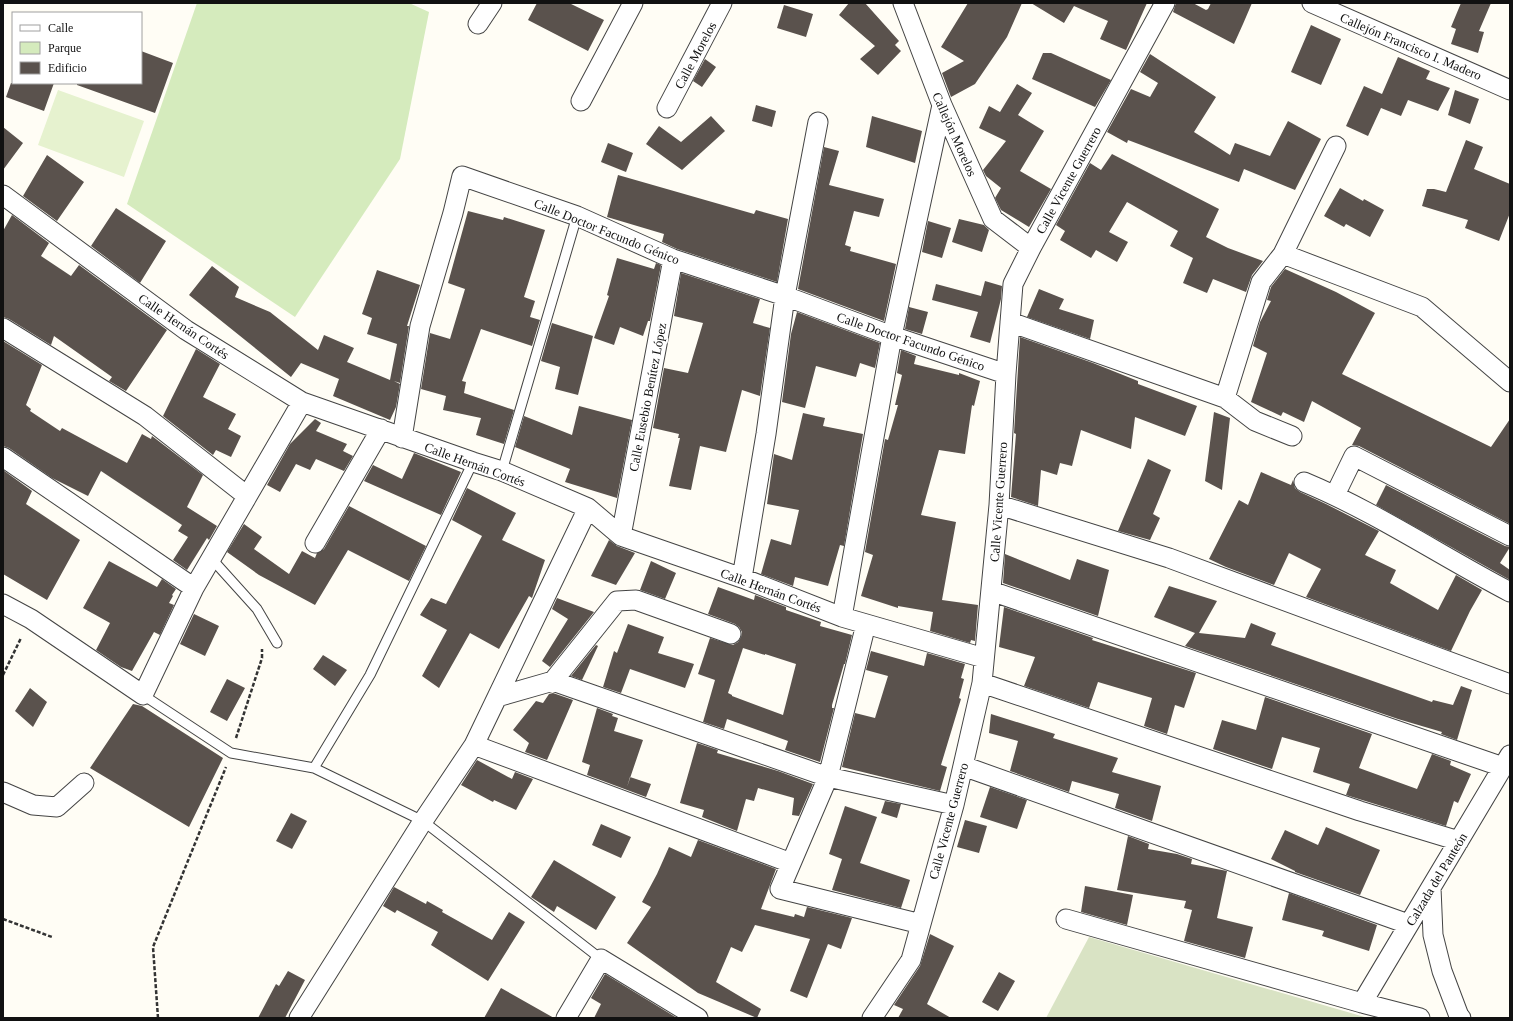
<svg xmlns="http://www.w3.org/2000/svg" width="1513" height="1021" font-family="'Times New Roman',serif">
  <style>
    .green { fill: #d5ebbd }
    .cemetery { fill: #d9e3c4 }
    .pitch { fill: #e6f2cf }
    .building { fill: #5a524d; fill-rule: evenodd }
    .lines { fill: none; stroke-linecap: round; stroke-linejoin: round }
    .service-casing { stroke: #444; stroke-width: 11 }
    .minor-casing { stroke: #444; stroke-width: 21 }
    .path { stroke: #333; stroke-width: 2.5; stroke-dasharray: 4 2; stroke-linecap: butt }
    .service { stroke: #fff; stroke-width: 9 }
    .minor { stroke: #fff; stroke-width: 19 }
    .labels { text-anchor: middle; stroke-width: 4; stroke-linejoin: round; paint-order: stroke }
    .street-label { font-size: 13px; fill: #111; stroke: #fff }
  </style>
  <rect width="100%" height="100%" fill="#fffdf5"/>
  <path class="green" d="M197 3H409L429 12 400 159 295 317 127 204Z"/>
  <path class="cemetery" d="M1089 937 1368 1018H1046Z"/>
  <path class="pitch" d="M58 90 144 121 124 177 38 145Z"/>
  <path class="building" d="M537 3H569L604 20 588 51 528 20Z
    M849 3H865L899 41 895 45 901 51 878 75 860 59 875 46 839 15Z
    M968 3H1022L1007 37 975 84 951 97 942 73 964 61 941 47Z
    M1031 3H1147L1126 50 1100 39 1108 21 1074 6 1064 23Z
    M1176 3H1193L1206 10 1208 9 1211 3H1252L1243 24 1234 44 1173 12Z
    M1461 3H1491L1479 31 1484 32 1478 53 1451 44 1456 29 1451 27Z
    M784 5 813 14 806 37 777 28Z
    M1311 25 1341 39 1321 85 1291 72Z
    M141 51 173 63 155 113 77 85V83H141Z
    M1043 53H1051L1111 80 1095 107 1032 79Z
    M1150 54 1216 97 1194 132 1230 155 1235 143 1270 156 1288 121 1321 139 1295 190 1244 169 1239 182 1128 140 1127 143 1107 132 1131 89 1150 97 1158 83 1140 72Z
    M1398 57 1430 71 1426 79 1450 88 1438 111 1408 100 1401 116 1381 108 1368 136 1346 126 1364 86 1382 94Z
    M705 59 716 67 702 87 693 81Z
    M11 83H54L44 111 6 97Z
    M1017 84 1032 93 1018 115 1044 131 1020 171 1051 189 1029 227 1001 210 995 198 1001 188 986 176 983 170 1006 141 979 128 989 106 1000 112Z
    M1455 90 1479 99 1470 124 1448 115Z
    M756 105 776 111 772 127 752 121Z
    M711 116 725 131 682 170 646 144 659 126 681 142Z
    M872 116 922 131 915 163 866 147Z
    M3 127 23 143 3 170Z
    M1466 140 1483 147 1474 169 1510 184V213L1499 241 1465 228 1468 220 1422 206 1427 189H1434L1446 192Z
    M608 143 633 153 626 172 601 162Z
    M824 147 839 151 829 185 884 199 879 217 854 211 845 245 851 247 850 251 896 264 884 321 798 289Z
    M1112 154 1219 209 1206 237 1228 248 1263 261 1252 275 1246 292 1213 279 1207 293 1183 283 1193 258 1170 246 1178 231 1127 202 1109 232 1128 242 1117 262 1096 250 1091 258 1060 240 1065 231 1056 225 1090 163 1101 170Z
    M47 155 84 182 57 221 23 196Z
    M618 175 754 214 756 210 788 219 777 282 677 249 662 242 664 234 607 217Z
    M1340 188 1363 201 1364 199 1384 210 1370 237 1346 224 1344 227 1324 216Z
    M116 208 166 241 140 283 91 246Z
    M468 211 503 220 504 217 545 230 524 297 535 301 530 317 540 320 532 346 481 329 462 381 466 382 464 393 514 410 504 444 476 435 481 418 443 410 446 396 421 389 430 333 450 339 465 289 448 283Z
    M12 215 49 243 41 256 71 276 79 265 167 330 126 391 109 381 112 377 54 336 51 345 9 319 3 317V231Z
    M959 219 984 225 989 230 982 252 952 242Z
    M928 221 951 228 942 258 922 252Z
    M617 258 654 269 656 263 661 265 650 321H648L643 336 620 327 614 345 594 338 609 296 607 295Z
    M212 266 239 287 235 297 270 312 318 350 324 335 354 348 347 362 390 380 397 344 367 334 372 318 362 314 377 270 420 285 407 326H409L400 383 394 381 400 384 396 407 390 420 333 396 339 379 301 363 291 377 189 295Z
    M1285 269 1336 292 1375 313 1342 374 1491 447 1510 419V524L1359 446 1352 445 1361 428 1312 401 1304 422 1283 412 1281 416 1251 402 1267 353 1253 346 1260 322 1271 301 1267 300 1271 287Z
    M681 273 760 299 753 323 770 328 760 396 742 390 726 452 700 446 691 490 669 486 680 438H678L679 434 653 428 664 368 688 373 703 323 674 316Z
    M985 281 1002 286 1001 299 990 343 970 337 978 312 932 300 936 284 981 296Z
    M1039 289 1064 299 1059 309 1094 320 1090 339 1027 317Z
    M909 307 928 312 922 334 905 329Z
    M797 312 880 343 875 368 860 363 856 377 816 366 805 408 782 402 791 334Z
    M552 323 593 336 578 395 555 389 560 367 541 361Z
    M1020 337 1093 363 1138 381V384L1197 406 1185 436 1135 417 1131 449 1081 430 1072 466 1060 463 1057 475 1041 470 1038 506 1011 497 1016 434 1014 433Z
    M3 341 42 365 26 405 31 409 30 411 60 431 62 428 127 463 142 434 151 439 152 436 203 475 187 507 217 526 209 540 207 538 187 570 173 560 188 537 178 531 182 525 101 471 88 496 52 478 9 448 3 446Z
    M196 349 220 364 203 397 236 414 228 429 241 436 231 457 216 450 213 455 163 416Z
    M901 350 916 356 914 364 959 375V373L980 381 974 406 972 405 965 454 939 450 921 515 956 522 942 600 978 605 975 641 971 640 970 643 930 631 933 612 898 606V608L861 596 873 555 865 552 885 439 888 440 898 405H895L902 375 897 373Z
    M579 406 632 420 617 498 565 482 570 469 515 447 524 416 572 435Z
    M1214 412 1230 418 1222 490 1205 481Z
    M803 413 825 418 823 426 863 434 844 546 840 545 828 586 795 577 793 586 761 574 771 539 791 545 799 510 767 504 774 454 792 460Z
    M315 419 321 423 316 431 347 444 343 451 353 456 344 471 316 459 310 470 296 464 280 492 267 485 290 444Z
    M414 453 461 472 441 515 364 481 373 465 402 479Z
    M1148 459 1171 470 1153 514 1160 518 1150 540 1118 531Z
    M3 470 32 491 26 504 80 540 47 600 3 574Z
    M1261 472 1291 485 1293 480 1295 488 1300 492 1326 504 1379 531 1365 555 1396 570 1390 583 1438 610 1456 575 1482 590 1470 611 1451 651 1306 597 1321 569 1289 553 1274 585 1226 567 1209 559 1239 500 1248 505Z
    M1386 485 1505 546 1510 547 1500 563 1510 570V580L1376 505Z
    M467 488 516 513 502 540 545 560 532 598 529 596 499 649 470 633 439 688 422 676 447 630 420 615 431 598 446 604 482 536 452 520Z
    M349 506 426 546 409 581 348 550 315 605 259 575 227 552 244 524 262 537 254 549 289 574 302 551 315 558 317 553 324 549Z
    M609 540 617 546 635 553 616 585 591 576Z
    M1005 554 1070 580 1077 559 1109 570 1098 616 1003 583Z
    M109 561 157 587 162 579 176 589 172 595 173 596 169 603 174 605 160 635 154 632 132 671 121 667 96 650 110 623 83 608Z
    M651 561 676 573 665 599 640 590Z
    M1169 586 1217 601 1199 633 1245 638 1251 623 1276 633 1271 645 1432 702 1433 700 1453 705 1461 686 1472 690 1457 740 1441 734 1442 732 1398 719 1185 646 1195 633 1154 617Z
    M718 587 754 600 755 595 786 607V610L821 622 820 626 852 635 845 664H844L832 705V708H834L820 762 785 750 788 741 727 719 724 729 703 722 715 680 698 674 710 638 733 645 738 642 741 637 742 632 739 627 735 624 708 614ZM743 648 765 655V654L796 664 783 715 732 696V695L728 693Z
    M557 598 594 612 550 667 542 661 568 619 552 609Z
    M1004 607 1093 638 1092 640 1196 673 1184 708 1175 705 1167 734 1144 726 1152 698 1098 682 1089 708 1024 686 1035 657 999 647Z
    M194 614 219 626 205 656 180 644Z
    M628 624 664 637 658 653 694 664 685 688 630 669 621 693 603 687 614 651 617 653Z
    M596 645 598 646 582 680 571 676Z
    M871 651 924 666 927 653 965 664 961 678 964 679 959 698 961 699 941 765 947 767 940 791 842 767 855 713 875 718 888 676 866 670Z
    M323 655 347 670 335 686 313 669Z
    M227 679 245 688 227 721 210 712Z
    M30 688 47 702 33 727 15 711Z
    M553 693 573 700 547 760 525 752 529 743 513 730 536 701 543 703 549 694Z
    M1265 697 1372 734 1359 768 1417 789 1432 754 1451 761 1450 765 1471 774 1458 803 1454 801 1446 826 1346 795 1350 784 1313 772 1320 748 1282 737 1272 769 1213 749 1222 720 1256 730Z
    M133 704 142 706 223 758 189 827 90 768Z
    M597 708 613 714 612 716 618 718 614 731 643 740 627 787 630 777 651 784 646 797 587 775 590 765 582 762Z
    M991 714 1055 734 1053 738 1118 758 1112 772 1161 786 1152 821 1115 808 1119 794 1072 781 1069 792 1010 771 1018 741 989 733Z
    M697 743 718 750 717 753 778 771 813 784 799 816 792 815 794 798 758 788 754 801 746 799 737 831 702 817 704 810 680 803Z
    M477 760 512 779 515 772 533 779 516 810 494 800 493 802 461 785Z
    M990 787 1027 800 1017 829 980 817Z
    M885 801 901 804 897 818 881 813Z
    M845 806 877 817 860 863 910 880 901 908 832 890 842 859 829 854Z
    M291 813 307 821 292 849 276 841Z
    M965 820 987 826 979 853 957 847Z
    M601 824 631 837 621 858 592 845Z
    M1326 827 1380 850 1360 895 1295 872V871L1271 859 1285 830 1318 845Z
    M1128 836 1149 844 1148 849 1177 854 1192 859 1191 864 1227 871 1217 918 1253 927 1245 958 1184 941 1192 910 1184 908 1186 901 1117 890Z
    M698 840 776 869 761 909 794 917 795 914 804 917 807 907 852 918 841 949 828 944 807 998 790 991 810 939 755 925 742 952 731 947 716 982 761 1009 757 1018 698 993 627 943 651 907 642 902 657 874 669 847 691 857Z
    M554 860 616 897 596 930 557 906 554 912 531 897Z
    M1085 886 1133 895 1127 925 1081 912Z
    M394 887 426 904 427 901 443 910 442 912 492 940 509 912 525 922 488 981 431 945 438 932 397 910 395 913 383 906Z
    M1289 893 1377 925 1369 951 1322 936 1324 931 1282 920Z
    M930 934 954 946 927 1004 951 1018H898L903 1009 894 1005 920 966Z
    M288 971 305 980 285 1018H258L276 984 279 986Z
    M999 972 1015 981 998 1011 982 1002Z
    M605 974 677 1018H594L601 1004 591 998Z
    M501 988 554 1018H484Z"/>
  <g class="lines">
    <defs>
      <path id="service" d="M502 471 577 216
        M211 558 257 609 277 643
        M143 695 231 753 314 768 423 821 601 959
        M314 768 370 675 473 462"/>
      <path id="minor" d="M903 3 942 105 993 219 1031 248
        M1312 3 1510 90
        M478 24 492 3
        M581 101 633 3
        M667 108 722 3
        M3 195 186 330 302 402 473 462 502 471 588 508 621 536 742 578 842 617 984 658
        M1283 254 1422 307 1510 382
        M1010 322 1225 398 1255 421 1292 436
        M3 328 145 416 247 496
        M1225 398 1261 282 1283 254 1336 146
        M402 438 420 326 453 213 462 176 577 216 673 259 785 296 892 336 1006 374
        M3 457 194 588
        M1304 482C1376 512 1441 556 1510 592
        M1335 495 1354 456 1510 536
        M999 505 1169 558 1510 684
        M621 536 673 259
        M315 543 381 429
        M742 578 766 434 785 296 818 122
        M991 591 1503 767
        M3 604 31 619 143 695 194 588 302 402
        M842 617 892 336 942 105
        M866 624 828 777 780 889 921 924
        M553 681 828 777 954 805
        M982 683 1360 811 1459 841
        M497 697 553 681 617 601 636 600 731 634
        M474 745 791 863
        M963 766 1408 924
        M3 792 33 805 57 807 84 783
        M1431 888 1433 935 1442 971 1459 1016 1461 1018
        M1066 919 1362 1003 1420 1018
        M1362 1003 1510 755
        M299 1018 423 821 474 745 588 508
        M566 1018 601 959 698 1018
        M872 1018 911 960 954 805 982 683 999 505 1006 374 1013 284 1031 248 1165 3"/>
    </defs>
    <use href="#service" class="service-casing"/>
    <use href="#minor" class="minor-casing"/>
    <path class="path" d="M3 675 21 638
      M236 738 262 658V649
      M3 919 52 937
      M158 1018 153 947 226 767"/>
    <use href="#service" class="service"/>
    <use href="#minor" class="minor"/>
  </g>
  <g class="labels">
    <g class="street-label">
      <text transform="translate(1411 46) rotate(23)" y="5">Callejón Francisco I. Madero</text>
      <text transform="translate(695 55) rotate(-62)" y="5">Calle Morelos</text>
      <text transform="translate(955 134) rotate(66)" y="5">Callejón Morelos</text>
      <text transform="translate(1068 180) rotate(-61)" y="5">Calle Vicente Guerrero</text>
      <text transform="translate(607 231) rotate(22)" y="5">Calle Doctor Facundo Génico</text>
      <text transform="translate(184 326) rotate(34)" y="5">Calle Hernán Cortés</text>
      <text transform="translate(911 341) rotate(19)" y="5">Calle Doctor Facundo Génico</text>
      <text transform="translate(647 397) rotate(-79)" y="5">Calle Eusebio Benítez López</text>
      <text transform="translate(475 464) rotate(20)" y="5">Calle Hernán Cortés</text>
      <text transform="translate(998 502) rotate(-86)" y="5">Calle Vicente Guerrero</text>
      <text transform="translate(771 590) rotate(20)" y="5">Calle Hernán Cortés</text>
      <text transform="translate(948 821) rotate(-75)" y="5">Calle Vicente Guerrero</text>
      <text transform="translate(1436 879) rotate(-59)" y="5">Calzada del Panteón</text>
    </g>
  </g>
  <rect width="1513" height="1021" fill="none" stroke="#111111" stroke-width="8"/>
  <rect x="12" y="12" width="130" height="72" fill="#ffffff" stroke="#a0a0a0"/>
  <rect x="20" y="25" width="20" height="6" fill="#ffffff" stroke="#a0a0a0"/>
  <text x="48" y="32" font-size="12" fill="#111111">Calle</text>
  <rect x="20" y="42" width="20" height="12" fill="#d5ebbd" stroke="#a0a0a0"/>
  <text x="48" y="52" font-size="12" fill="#111111">Parque</text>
  <rect x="20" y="62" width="20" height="12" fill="#5a524d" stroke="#a0a0a0"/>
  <text x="48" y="72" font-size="12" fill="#111111">Edificio</text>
</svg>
